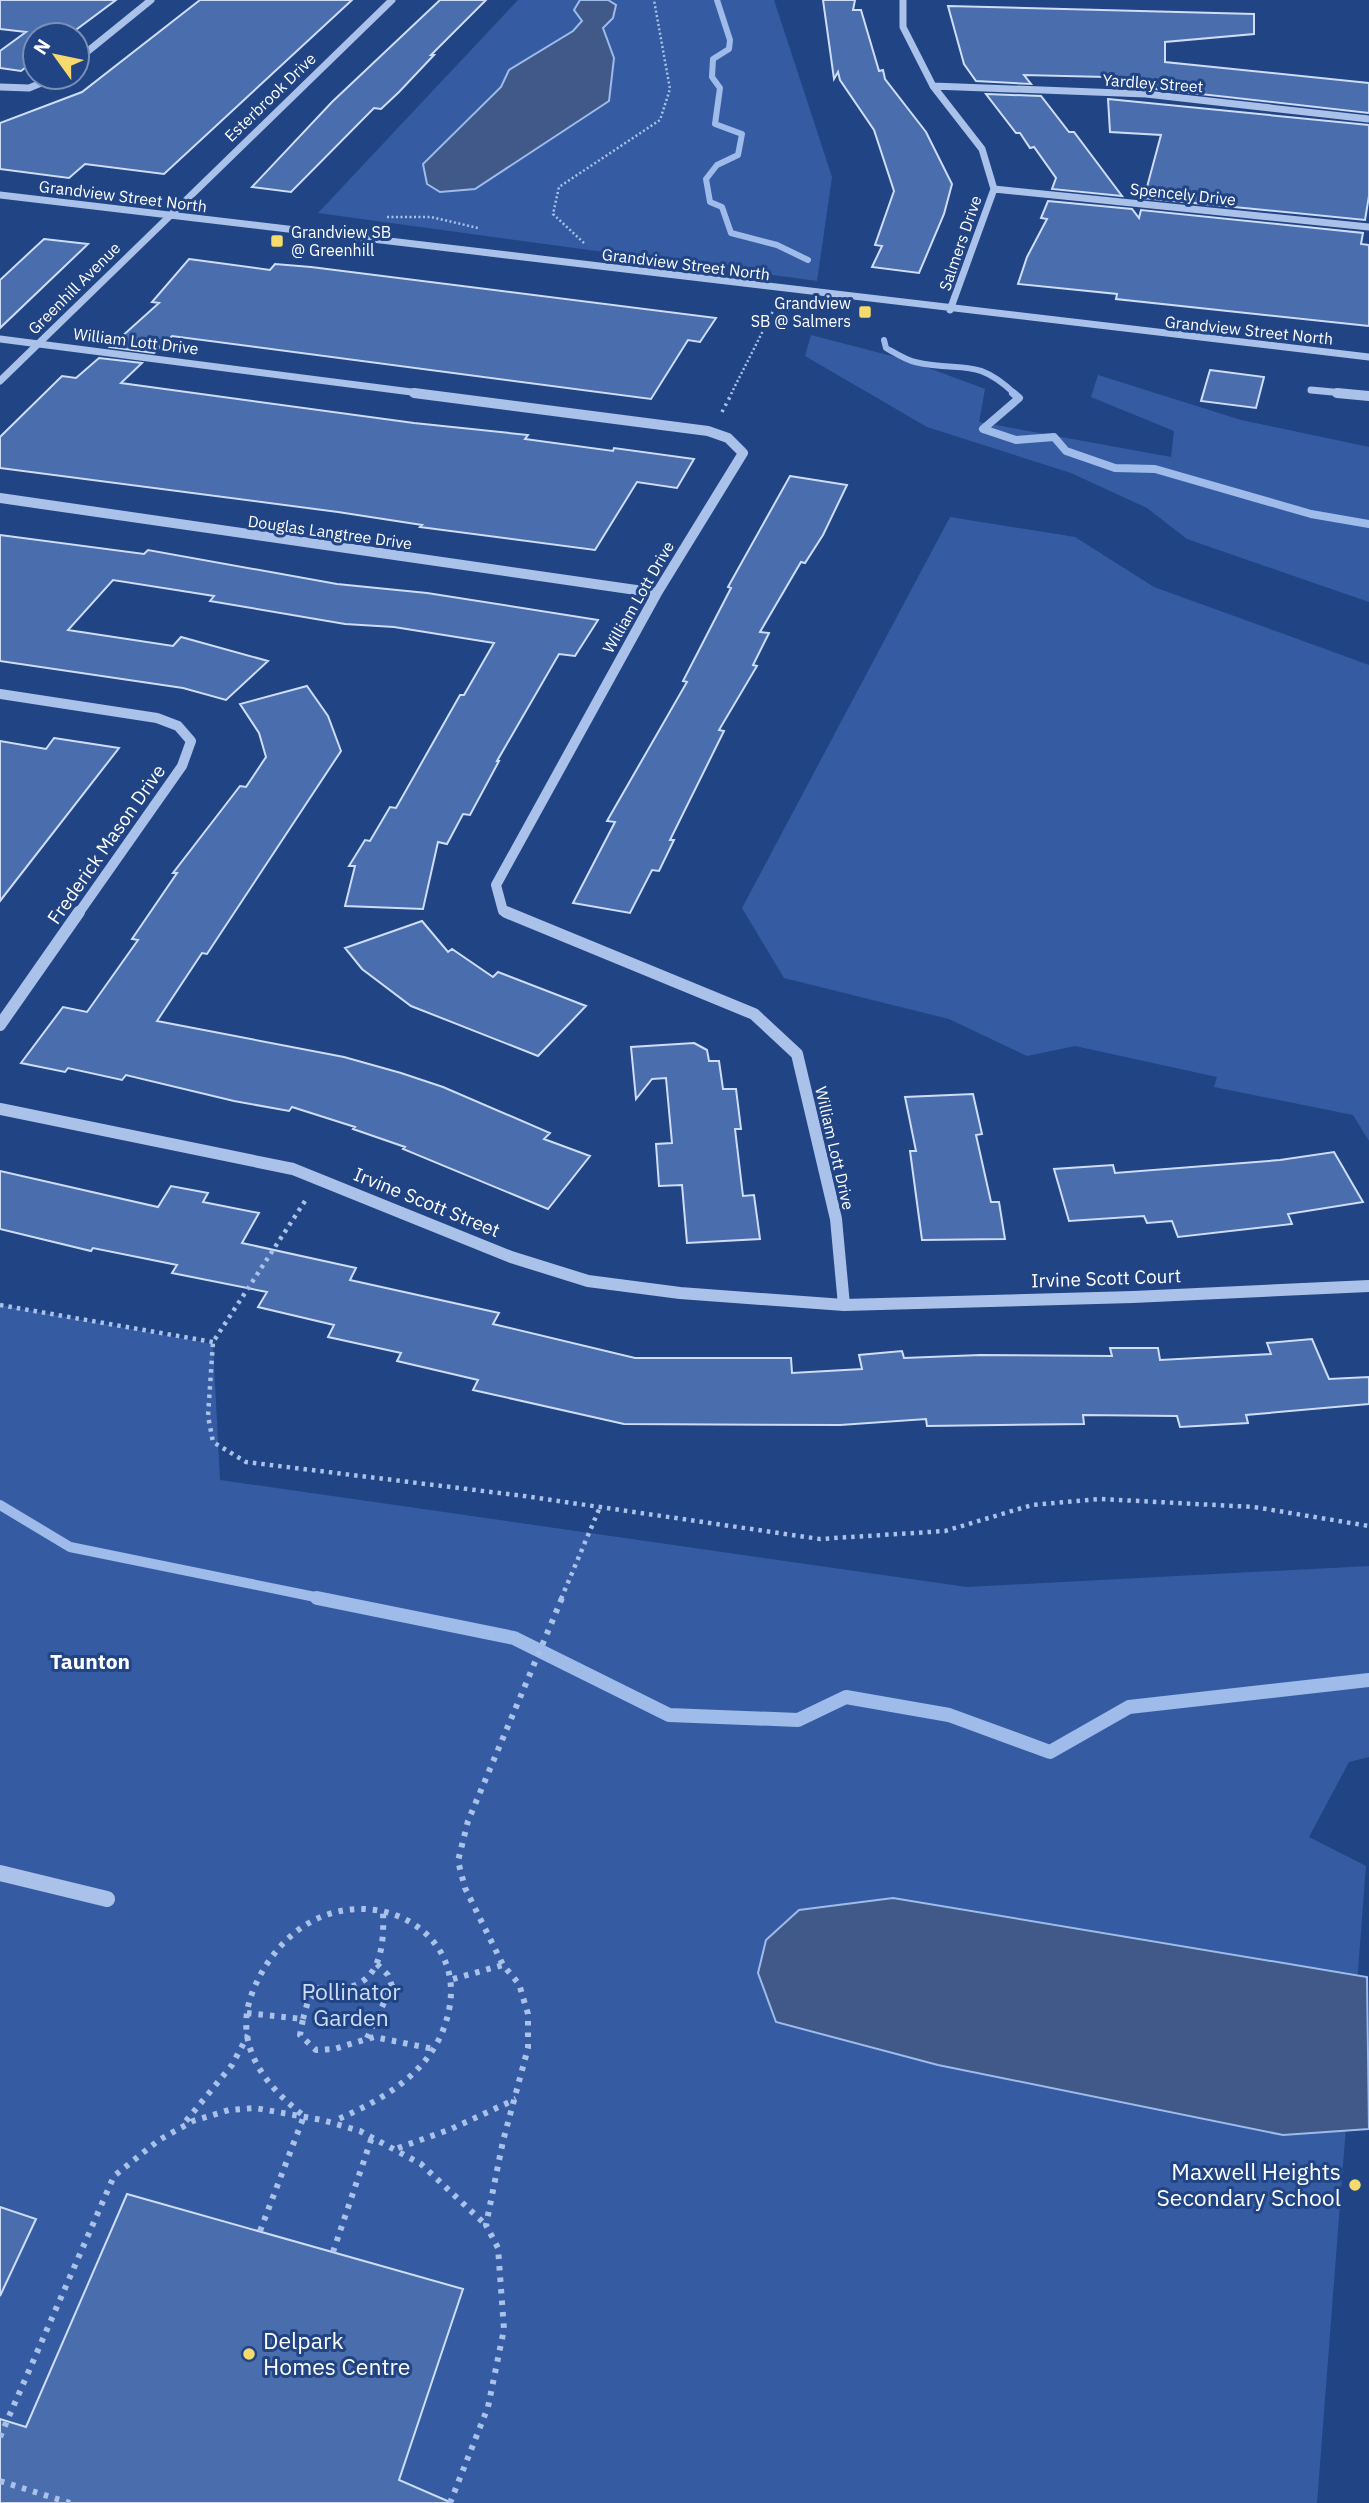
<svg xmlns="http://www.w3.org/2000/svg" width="1369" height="2503" font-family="'IBM Plex Sans',sans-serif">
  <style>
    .green { fill: #355ca2 }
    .water { fill: #405989; stroke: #9ebbea; stroke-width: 2 }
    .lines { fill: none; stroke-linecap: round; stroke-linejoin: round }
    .stream-far3 { stroke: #9ebbea; stroke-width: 6 }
    .stream-far2 { stroke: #9ebbea; stroke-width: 8 }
    .stream-far1 { stroke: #9ebbea; stroke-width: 10 }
    .stream { stroke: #9ebbea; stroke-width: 14 }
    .building { fill: #4a6dad; stroke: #ceddf7; stroke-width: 2 }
    .path-far3 { stroke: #aac1e9; stroke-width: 2.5; stroke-dasharray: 2 2.5; stroke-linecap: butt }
    .path-far2 { stroke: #aac1e9; stroke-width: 3.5; stroke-dasharray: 2.5 4.5; stroke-linecap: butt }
    .path-far1 { stroke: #aac1e9; stroke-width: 4.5; stroke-dasharray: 3.5 5; stroke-linecap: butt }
    .path { stroke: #aac1e9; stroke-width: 6; stroke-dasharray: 4.5 7; stroke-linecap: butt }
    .minor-far3 { stroke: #aac1e9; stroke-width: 7 }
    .minor-far2 { stroke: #aac1e9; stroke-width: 10 }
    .minor-far1 { stroke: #aac1e9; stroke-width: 12 }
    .minor { stroke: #aac1e9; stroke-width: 16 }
    .poi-dot { fill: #f6da6c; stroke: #214485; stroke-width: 2.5 }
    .labels { text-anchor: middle; stroke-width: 6; stroke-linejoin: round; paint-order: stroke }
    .far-street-label { font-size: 16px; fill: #fff; stroke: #214485 }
    .far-poi-label { font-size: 16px; fill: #fff; stroke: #214485; text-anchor: start }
    .street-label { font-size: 19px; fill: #fff; stroke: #214485 }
    .neighbourhood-label { font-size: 21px; font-weight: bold; fill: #fff; stroke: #214485 }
    .near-park-label { font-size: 23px; fill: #ceddf7; stroke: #214485 }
    .near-poi-label { font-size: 23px; fill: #fff; stroke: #214485; text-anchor: end }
  </style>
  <rect width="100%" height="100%" fill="#214485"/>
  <path class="green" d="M518 0H774L832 177 817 281 318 213Z
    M811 335 907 360 985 389 979 422 1171 457 1174 431 1091 397 1098 375 1241 420 1369 447V602L1187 539 1147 508 1071 473 927 427 805 356Z
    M950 517 1075 537 1154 587 1369 665V1141L1353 1115 1214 1087 1217 1077 1075 1046 1027 1056 949 1019 784 978 742 908Z
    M0 1305 213 1344 220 1480 967 1587 1369 1566V1757L1349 1762 1309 1837 1366 1866 1317 2503H0Z"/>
  <path class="water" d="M580 0H608L616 5 613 18 603 28 614 58 609 101 475 189 440 192 427 184 423 164 501 87 509 70 573 31 582 21 574 10Z
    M893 1898 1367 1977 1369 2129 1283 2135 938 2065 776 2022 758 1973 766 1940 799 1910Z"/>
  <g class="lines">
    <path class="stream-far3" d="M717 0 730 40 729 49 713 59 712 77 720 88 715 124 742 134 738 155 717 165 706 179 710 202 722 207 731 233 777 245 808 260
      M884 340 886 348C895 353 906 360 915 362 962 373 975 356 1015 394"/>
    <path class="stream-far2" d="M1013 393 1019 398 983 429 1016 440 1054 437 1066 451 1115 468 1155 469 1311 514 1369 524"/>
    <path class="stream-far1" d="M0 1505 70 1547 325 1599"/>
    <path class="stream" d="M317 1598 514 1638 669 1715 798 1720 846 1697 949 1715 1050 1752 1129 1707 1369 1680"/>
  </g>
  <path class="building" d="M0 0H116L69 35H35V60L21 71 0 68V51L26 32 0 29Z
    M200 0H352L164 174 85 164 69 178 0 169V123L82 92Z
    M440 0H486L431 55H434L399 92 381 109 374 108 291 192 252 187 332 102Z
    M823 0H855L853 10H861L879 71 883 70 885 79 926 132 952 184 944 214 919 273 872 267 882 246 875 245 894 191 874 130 840 80 838 72 834 79Z
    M948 6 1254 14V34L1165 42V62L1369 83V113L1147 88 1107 86 1106 77 1024 75 1031 84 976 81 964 64Z
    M986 94 1041 96 1069 132H1074L1122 196 1052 189 1056 178 1034 147 1030 148 1020 133H1016Z
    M1108 99 1369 125V196L1365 220 1144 198 1161 135 1110 132Z
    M1048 201 1132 209 1139 218 1141 210 1363 233 1361 244 1369 245V326L1116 299 1117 294 1018 284 1027 257 1047 219 1041 218Z
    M44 239 88 244 0 328V280Z
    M189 259 270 270 275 264 311 267 716 318 700 342 688 340 651 399 172 336 154 353 110 347 159 303 152 302Z
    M99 358 142 363 121 383 414 423 528 435 525 439 613 451 614 448 694 459 677 488 637 482 595 550 420 527 422 525 338 512 0 468V437L62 376 76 378Z
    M1210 370 1264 377 1256 408 1201 401Z
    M790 476 847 485 823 535 805 563 801 562 760 632 769 633 753 665 757 666 719 730 724 731 670 840H674L659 871 652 870 630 913 573 903 615 822 607 821 687 682 683 681 731 588 728 587Z
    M0 535 144 554 148 550 337 584 427 593 598 620 575 656 559 654 497 761H499L470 815 463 814 447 844 438 842 423 909 345 906 355 866H349L365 840 370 841 390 807 396 808 460 695H464L494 643 394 627 345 624 210 601 214 596 113 580 68 630 173 646 181 637 268 661 226 700 183 688 0 661Z
    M307 686 328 716 341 751 207 954 202 953 157 1021 344 1057 401 1073 443 1087 550 1133 544 1139 590 1156 548 1209 403 1149 405 1147 353 1129 355 1127 292 1107 289 1111 234 1101 126 1075 122 1080 68 1068 65 1072 21 1063 63 1007 87 1012 138 940 132 939 177 873H173L240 786 246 787 266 757 259 733 240 704Z
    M54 738 119 748 0 901V741L46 749Z
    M422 921 448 952 452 949 493 977 498 972 586 1006 538 1056 411 1006 362 969 345 948Z
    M694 1043 707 1050 709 1061H719L723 1089H736L741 1129H735L743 1196 754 1195 760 1239 687 1243 682 1185 659 1186 656 1144 672 1143 666 1078 652 1079 636 1099 631 1047Z
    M973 1094 982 1134 976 1135 991 1202H999L1005 1239 922 1240 910 1151H916L905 1097Z
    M1334 1152 1363 1202 1288 1214 1292 1224 1178 1237 1172 1221 1147 1223 1144 1216 1069 1221 1054 1169 1113 1165 1115 1173 1280 1160Z
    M0 1171 158 1207 171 1186 208 1193 203 1202 259 1213 242 1243 356 1268 350 1280 499 1313 493 1324 635 1358H791L792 1373 862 1369 859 1355 902 1351 904 1358 980 1355 1112 1356 1110 1348H1158L1160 1360 1271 1354 1267 1343 1312 1339 1329 1379 1369 1377V1404L1246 1415 1248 1423 1180 1427 1177 1416 1083 1415 1084 1424 927 1426 926 1419 840 1425 624 1424 473 1390 478 1380 397 1361 401 1353 328 1337 334 1325 258 1307 267 1292 172 1273 177 1265 93 1248 91 1251 0 1229Z
    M127 2194 463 2289 399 2480 452 2503H0V2419L26 2427Z
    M0 2207 36 2219 0 2296Z"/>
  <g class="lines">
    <path class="path-far3" d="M387 217H431L478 228
      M584 243 553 214 559 187 660 120 670 89 654 0
      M731 394 773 311"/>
    <path class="path-far2" d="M722 412 732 393"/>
    <path class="path-far1" d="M305 1201 213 1342 208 1416 213 1442 246 1462 524 1496 820 1539 945 1531 1032 1505 1100 1499 1254 1507 1369 1526
      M0 1305 213 1342
      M561 1599 600 1507"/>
    <path class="path" d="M453 1979 503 1965
      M247 2013 303 2019 300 2035 316 2050 334 2049 374 2037 434 2049
      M303 2019 308 2001 319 1988C330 1987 343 1990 353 1986 383 1976 384 1938 383 1912
      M367 2038 392 1986 388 1975 377 1964
      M186 2121 232 2065 248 2035
      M398 2148 451 2129 516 2099
      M260 2231 304 2116C267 2087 235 2049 250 1999 262 1963 289 1928 326 1915 390 1892 464 1937 449 2010 437 2069 387 2098 336 2120
      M333 2252 372 2137
      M0 2437 114 2176 159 2140 193 2121 229 2110 255 2108 322 2120 360 2131 421 2164 486 2225
      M0 2481 70 2503
      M450 2503 488 2407 504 2329 498 2248 486 2225 503 2141 528 2048V2014L519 1984 503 1965 465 1888 458 1861 468 1821 562 1598"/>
    <path class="minor-far3" d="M903 0V27L933 86 982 149 994 189 950 310
      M77 60 151 0
      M933 86 1146 94 1369 119
      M0 87 29 88 56 77
      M994 189 1369 227
      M0 195 1369 357
      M0 339 427 394
      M0 381 392 0
      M1311 390 1354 394"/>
    <path class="minor-far2" d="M414 393 708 431 728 438 743 453 657 593 496 885 503 911 510 914
      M1337 393 1369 396
      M0 498 657 593
      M0 694 157 718 178 726 191 741 182 766 78 914"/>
    <path class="minor-far1" d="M506 912 754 1014 797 1054 836 1219 844 1305
      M0 1025 79 912
      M0 1109 293 1169 511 1257 588 1281 680 1293 844 1305 1133 1297 1369 1286"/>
    <path class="minor" d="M0 1873 107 1899"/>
  </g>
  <g class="poi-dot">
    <rect x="270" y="234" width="14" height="14" rx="3.5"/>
    <rect x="858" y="305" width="14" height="14" rx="3.5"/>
    <circle cx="1355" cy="2185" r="7"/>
    <circle cx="249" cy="2354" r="7"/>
  </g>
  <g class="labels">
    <g class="far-street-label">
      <text transform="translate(1153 83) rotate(4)" y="6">Yardley Street</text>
      <text transform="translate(270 97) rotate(-44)" y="6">Esterbrook Drive</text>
      <text transform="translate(1183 194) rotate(6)" y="6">Spencely Drive</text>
      <text transform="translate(123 196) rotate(7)" y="6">Grandview Street North</text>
      <text transform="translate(960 243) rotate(-71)" y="6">Salmers Drive</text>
      <text transform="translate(686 264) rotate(7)" y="6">Grandview Street North</text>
      <text transform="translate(74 288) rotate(-45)" y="6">Greenhill Avenue</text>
      <text transform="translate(1249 330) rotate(6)" y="6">Grandview Street North</text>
      <text transform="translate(136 341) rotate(7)" y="6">William Lott Drive</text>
      <text transform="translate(330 532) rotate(8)" y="6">Douglas Langtree Drive</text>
      <text transform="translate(638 597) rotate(-60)" y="6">William Lott Drive</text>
      <text transform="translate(835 1148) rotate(77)" y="6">William Lott Drive</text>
    </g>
    <g class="far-poi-label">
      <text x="291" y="238">Grandview SB<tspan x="291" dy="18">@ Greenhill</tspan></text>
      <text x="851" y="309" text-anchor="end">Grandview<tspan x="851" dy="18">SB @ Salmers</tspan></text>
    </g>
    <g class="street-label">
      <text transform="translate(106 844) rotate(-55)" y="7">Frederick Mason Drive</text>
      <text transform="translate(427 1202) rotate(22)" y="7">Irvine Scott Street</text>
      <text transform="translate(1106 1278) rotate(-2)" y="7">Irvine Scott Court</text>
    </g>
    <g class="neighbourhood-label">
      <text x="90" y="1669">Taunton</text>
    </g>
    <g class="near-park-label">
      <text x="351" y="2000">Pollinator<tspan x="351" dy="26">Garden</tspan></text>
    </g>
    <g class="near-poi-label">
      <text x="1341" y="2180">Maxwell Heights<tspan x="1341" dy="26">Secondary School</tspan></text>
      <text x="263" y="2349" text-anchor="start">Delpark<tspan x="263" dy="26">Homes Centre</tspan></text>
    </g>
  </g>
  <g transform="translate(56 56) rotate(303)"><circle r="33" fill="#214485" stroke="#7a8fb6" stroke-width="2"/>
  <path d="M0-5L12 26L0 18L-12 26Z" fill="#f6da6c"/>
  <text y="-10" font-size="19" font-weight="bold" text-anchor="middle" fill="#ffffff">N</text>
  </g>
</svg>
